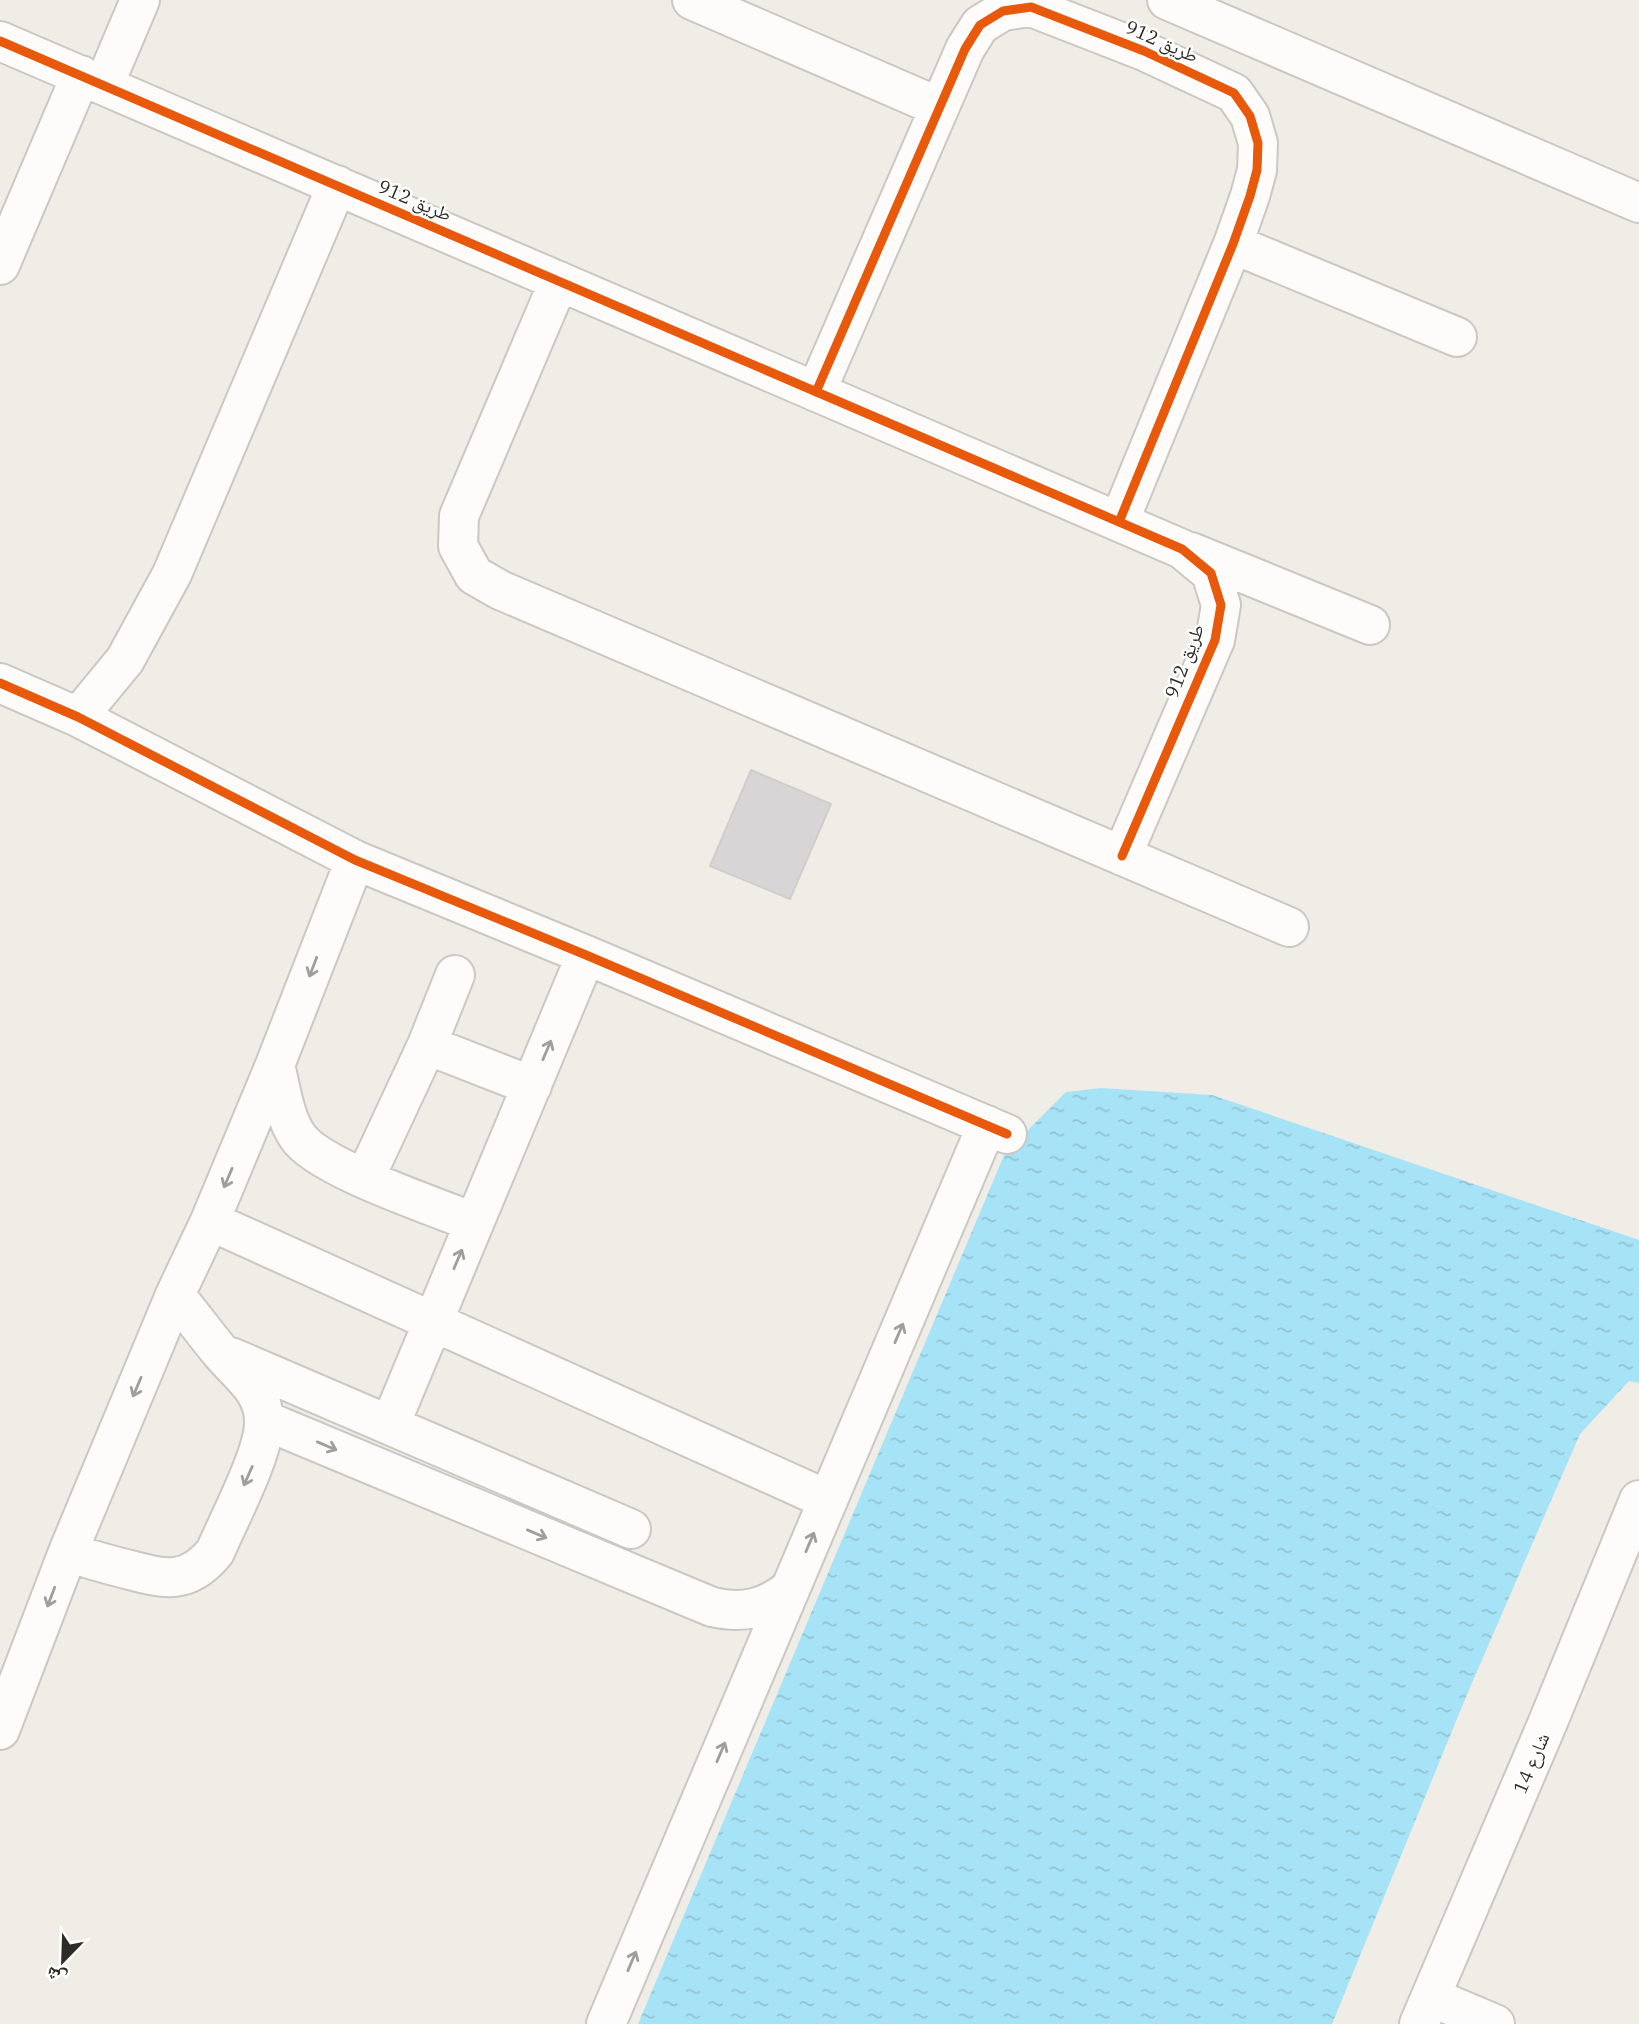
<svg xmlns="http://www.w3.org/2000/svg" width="1639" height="2024" font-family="'IBM Plex Serif','Noto Naskh Arabic',serif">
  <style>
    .water { fill: url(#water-ripples) }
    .building { fill: #d7d5d5; stroke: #d0cecd; stroke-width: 2 }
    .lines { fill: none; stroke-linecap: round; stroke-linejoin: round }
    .minor-casing { stroke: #cac8c3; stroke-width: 42 }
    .minor { stroke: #fdfcfb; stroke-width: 38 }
    .cycleway-casing { stroke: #fff; stroke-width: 13 }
    .cycleway { stroke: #e8590c; stroke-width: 9 }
    .oneway { stroke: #a09e9c }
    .labels { text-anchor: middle; stroke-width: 5; stroke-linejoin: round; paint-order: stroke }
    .street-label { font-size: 19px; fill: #2e2c27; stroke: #fff }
  </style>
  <defs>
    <pattern id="water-ripples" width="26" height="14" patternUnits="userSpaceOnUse" patternTransform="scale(1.75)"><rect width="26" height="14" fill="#a7e3f6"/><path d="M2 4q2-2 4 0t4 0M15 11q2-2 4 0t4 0" fill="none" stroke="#90c3d3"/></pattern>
  </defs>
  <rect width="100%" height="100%" fill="#efede6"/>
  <path class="water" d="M1101 1088 1212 1095 1639 1240V1383L1629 1381 1580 1434 1468 1692 1332 2024H638L1005 1153 1066 1092Z"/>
  <path class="building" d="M751 770 831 804 790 899 710 866Z"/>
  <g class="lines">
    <defs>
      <path id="minor" d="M692 0 939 107
        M1167 0 1639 203
        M0 41 1182 549 1211 573 1221 605 1215 640 1122 856
        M104 85 140 0
        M1233 244 1457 337
        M0 265 81 75
        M559 281 459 516 458 546 474 575 500 590 1289 927
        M816 392 965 49 980 25 1003 11 1031 7 1144 51 1234 93 1250 116 1258 143 1257 170 1250 196 1233 244 1119 522
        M1191 552 1370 625
        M0 683 78 717 355 860 586 955 1007 1134
        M78 717 125 660 172 574 337 185
        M427 1045 532 1086
        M275 1065C281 1088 284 1117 298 1137 319 1168 434 1206 473 1222
        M365 1178 427 1045 455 975
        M210 1221 828 1500
        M231 1357 631 1529
        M264 1420 712 1607C742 1614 766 1609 790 1589
        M390 1425 586 955
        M68 1552C88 1559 106 1564 126 1569 164 1579 187 1586 215 1552 228 1521 265 1452 264 1421 264 1391 240 1375 222 1354 206 1335 191 1314 175 1295
        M0 1730 68 1552 175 1295 210 1221 275 1065 355 860
        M1431 1997 1495 2024
        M606 2024 987 1125
        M1419 2024 1548 1722 1639 1500"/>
    </defs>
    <use href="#minor" class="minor-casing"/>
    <use href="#minor" class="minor"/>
    <defs>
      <path id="cycleway" d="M0 41 1182 549 1211 573 1221 605 1215 640 1122 856
        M816 392 965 49 980 25 1003 11 1031 7 1144 51 1234 93 1250 116 1258 143 1257 170 1250 196 1233 244 1119 522
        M0 683 78 717 355 860 586 955 1007 1134"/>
    </defs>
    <use href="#cycleway" class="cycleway-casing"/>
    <use href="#cycleway" class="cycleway"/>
  </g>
  <defs><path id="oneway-shaft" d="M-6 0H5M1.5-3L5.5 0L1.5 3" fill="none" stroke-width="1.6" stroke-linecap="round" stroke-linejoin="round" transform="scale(1.75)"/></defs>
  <g class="oneway">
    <use href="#oneway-shaft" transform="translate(313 967) rotate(111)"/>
    <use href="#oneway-shaft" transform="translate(547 1050) rotate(-67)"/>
    <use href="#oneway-shaft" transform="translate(228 1178) rotate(113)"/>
    <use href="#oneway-shaft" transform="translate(458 1259) rotate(-67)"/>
    <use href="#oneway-shaft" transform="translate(899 1333) rotate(-67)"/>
    <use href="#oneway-shaft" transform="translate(137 1387) rotate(113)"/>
    <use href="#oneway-shaft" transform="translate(327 1446) rotate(23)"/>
    <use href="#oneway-shaft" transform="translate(248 1476) rotate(114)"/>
    <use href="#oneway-shaft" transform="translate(537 1534) rotate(23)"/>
    <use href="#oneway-shaft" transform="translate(810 1542) rotate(-67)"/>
    <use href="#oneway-shaft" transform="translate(51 1597) rotate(111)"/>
    <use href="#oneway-shaft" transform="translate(721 1752) rotate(-67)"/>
    <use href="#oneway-shaft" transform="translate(632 1961) rotate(-67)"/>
  </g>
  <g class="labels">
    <g class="street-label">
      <text transform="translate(1162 41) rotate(24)" y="7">طريق 912</text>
      <text transform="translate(415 200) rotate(23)" y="7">طريق 912</text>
      <text transform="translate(1184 661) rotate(-69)" y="7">طريق 912</text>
      <text transform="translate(1531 1763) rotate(-67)" y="7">شارع 14</text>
    </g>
  </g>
  <g transform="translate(63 1961) rotate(203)" stroke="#ffffff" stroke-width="5" paint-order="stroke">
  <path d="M0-5L12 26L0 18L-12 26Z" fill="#2e2c27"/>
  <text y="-10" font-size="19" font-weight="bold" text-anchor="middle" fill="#2e2c27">ش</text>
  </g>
</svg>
